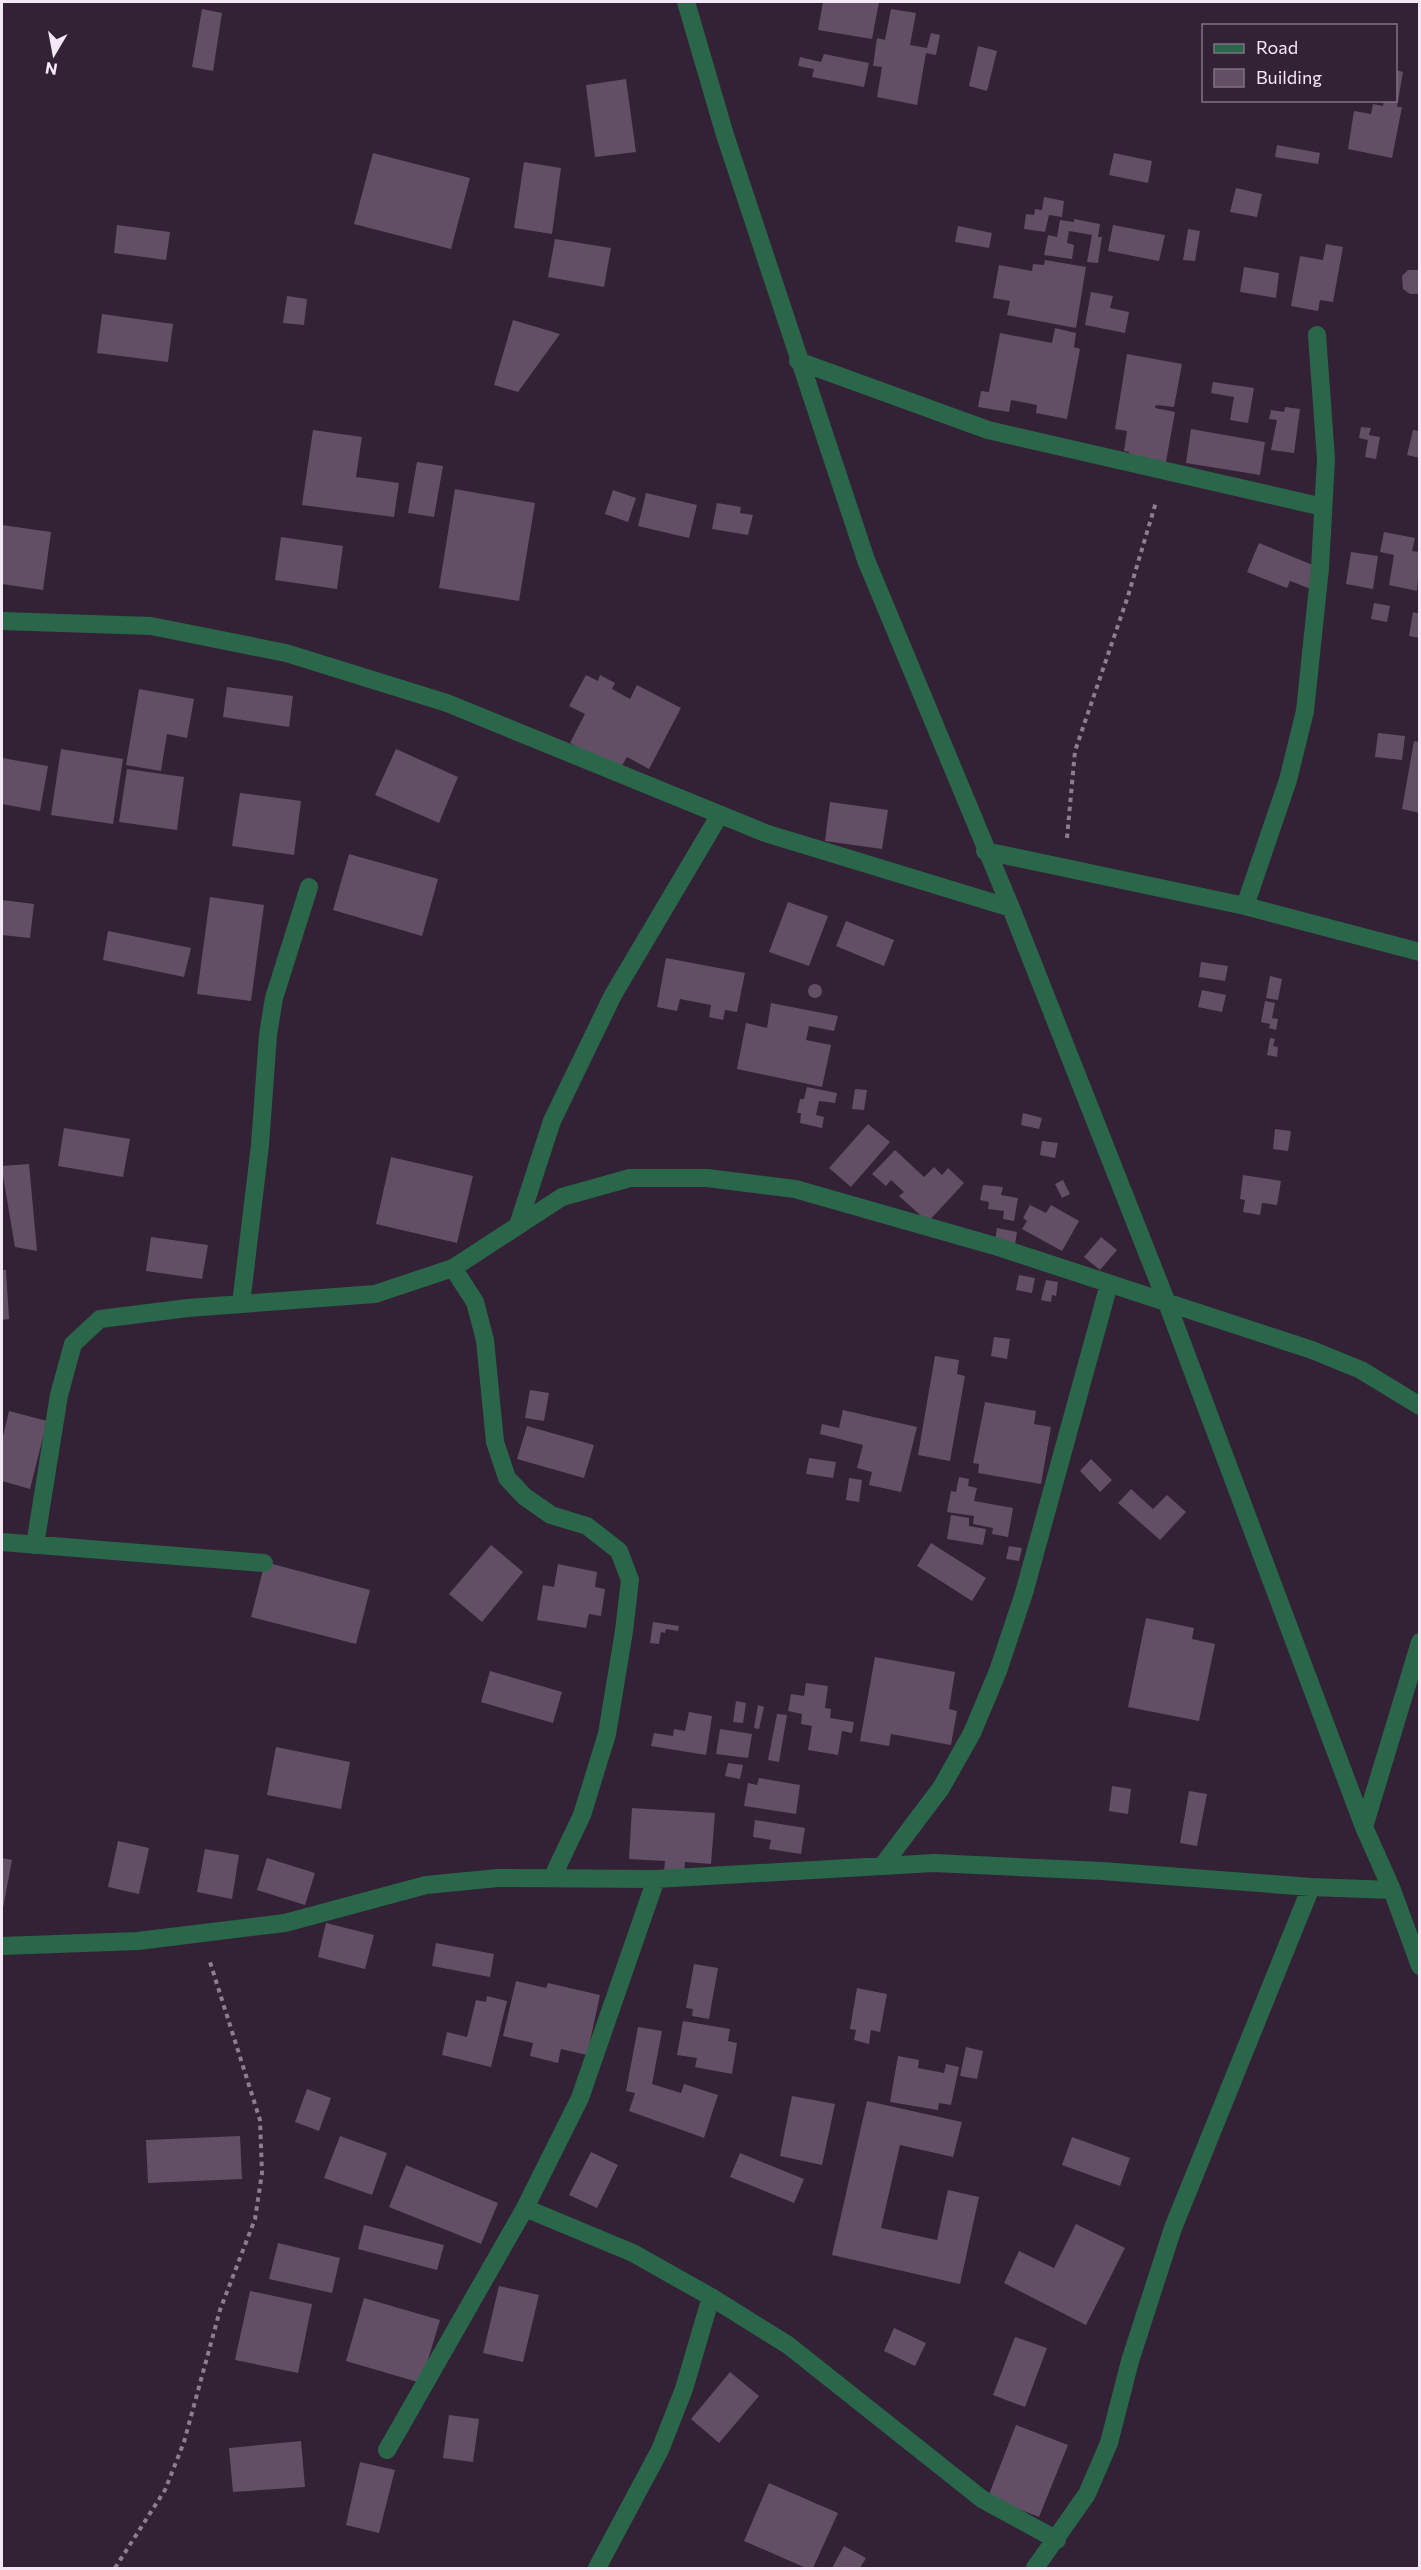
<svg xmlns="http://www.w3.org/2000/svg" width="1421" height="2570" font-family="Commissioner,sans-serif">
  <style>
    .building { fill: #624f65 }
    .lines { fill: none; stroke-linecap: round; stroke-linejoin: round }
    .path { stroke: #8d7e8f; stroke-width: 4; stroke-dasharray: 4.5 4.5; stroke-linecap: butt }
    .street { stroke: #2a674a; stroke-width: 18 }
  </style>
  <rect width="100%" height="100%" fill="#332135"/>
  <path class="building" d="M823 2H879L872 39 818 30Z
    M202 9 222 13 213 71 192 67Z
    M891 9 916 13 910 45 927 48 931 33 940 35 936 55 926 53 917 105 877 97 882 67 873 66 877 38 885 40Z
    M978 46 997 51 987 91 969 86Z
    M824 54 869 63 864 87 812 77 814 69 798 66 800 57 821 62Z
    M1396 70 1403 72 1397 107H1402L1392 158 1348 149 1354 111 1371 114 1373 104 1383 106 1384 100H1396Z
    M626 79 636 152 595 157 586 85Z
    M1277 145 1320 153 1318 164 1275 157Z
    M373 153 470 178 451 249 354 224Z
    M1114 153 1152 161 1148 183 1109 175Z
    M524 162 561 168 552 234 514 228Z
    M1236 188 1262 194 1257 217 1230 212Z
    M1044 197 1064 201 1062 217 1049 215 1045 232 1024 229 1026 214 1034 215 1035 209 1042 210Z
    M1074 219 1100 224 1098 237H1102L1098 263 1087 262 1092 235 1069 231 1067 243 1074 245 1072 259 1044 255 1048 235 1057 237 1060 220 1074 222Z
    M117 225 170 232 166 260 114 253Z
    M1113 225 1165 235 1159 261 1108 251Z
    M958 226 992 233 989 248 955 242Z
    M1188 229 1200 231 1195 261 1183 260Z
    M555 239 611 248 604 287 548 277Z
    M1326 244 1343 247 1333 302 1320 300 1318 311 1291 306 1300 256 1323 260Z
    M1045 260 1086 267 1076 328 1007 315 1010 301 993 298 999 265 1032 271 1033 264 1044 265Z
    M1244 267 1279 273 1276 298 1240 292Z
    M1408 270H1420L1418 294H1410L1403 289 1402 276Z
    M1091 292 1113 296 1110 308 1129 312 1125 333 1085 325Z
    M287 296 307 299 304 325 283 323Z
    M102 314 173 324 168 362 97 353Z
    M513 320 560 334 518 392 494 385Z
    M1055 328 1076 333 1074 347 1080 349 1067 419 1036 413 1037 405 1011 400 1009 412 978 407 981 391 989 392 1000 333 1052 343Z
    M1127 354 1182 364 1174 407 1156 405 1155 408 1175 412 1165 467 1129 461V452L1124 451 1127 431 1115 429Z
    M1213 382 1254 388 1248 423 1230 420 1234 397 1211 393Z
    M1285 407 1300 409 1294 453 1271 450 1277 420 1269 419 1271 410 1284 412Z
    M1361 427 1371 428 1369 435 1380 437 1376 459 1365 457 1368 440 1359 438Z
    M1191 429 1265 442 1260 475 1186 463Z
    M313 430 362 437 356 477 399 483 394 517 302 505Z
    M1413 430 1420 431V458L1407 455Z
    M417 462 443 466 434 517 408 513Z
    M455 489 535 503 519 601 439 588Z
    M613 490 636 498 628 522 605 514Z
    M646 493 697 505 689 538 638 526Z
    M717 503 741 507 740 513 753 515 748 535 712 529Z
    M2 525 51 532 43 590 2 584Z
    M1384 532 1415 538 1412 551 1420 552 1417 591 1389 585 1394 555 1380 552Z
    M281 537 343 546 337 589 275 580Z
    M1259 543 1320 568 1311 589 1290 581 1287 588 1247 572Z
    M1351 552 1378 556 1373 589 1346 584Z
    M1374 603 1390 606 1387 622 1371 619Z
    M1413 612 1420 614V638L1409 636Z
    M586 675 598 681 600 675 615 683 612 689 630 699 637 685 681 708 649 769 627 757 620 769 570 743 585 714 569 706Z
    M227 687 293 696 289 727 223 717Z
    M139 689 194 699 187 738 167 734 161 771 126 765Z
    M1378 733 1405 736 1402 760 1375 757Z
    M1414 741 1420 742V813L1402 809Z
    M61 749 123 759 113 824 51 815Z
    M396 749 458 777 439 823 375 795Z
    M2 758 48 766 40 811 2 804Z
    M127 769 184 777 177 830 119 822Z
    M240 793 301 801 294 855 232 846Z
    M830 802 888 810 882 849 825 841Z
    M349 854 438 879 422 936 333 910Z
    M210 897 264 905 251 1001 197 994Z
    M2 900 34 904 30 938 2 935Z
    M788 902 828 916 809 966 769 952Z
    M846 921 894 940 884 966 836 946Z
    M108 931 191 948 184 977 103 960Z
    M666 958 745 973 737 1012 725 1010 723 1020 709 1017 711 1005 680 999 677 1011 657 1007Z
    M1201 962 1228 966 1225 981 1199 977Z
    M1270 976 1282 979 1278 1000 1266 998Z
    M808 991a7 7 0 1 1 14 0a7 7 0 1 1-14 0Z
    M1202 990 1226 995 1222 1012 1198 1007Z
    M1265 1001 1275 1003 1272 1018 1278 1019 1276 1030 1269 1028 1270 1024 1261 1022Z
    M771 1003 838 1016 834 1031 809 1026 806 1040 831 1045 822 1087 737 1069 746 1023 767 1028Z
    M1270 1038 1275 1039 1273 1046 1278 1047 1277 1057 1267 1055Z
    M807 1087 837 1093 835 1103 819 1101 816 1115 824 1117 822 1128 800 1123 801 1113H797L800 1099H804Z
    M855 1089 867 1090 864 1110 852 1109Z
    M1023 1113 1042 1118 1039 1129 1021 1125Z
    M868 1124 890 1142 851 1187 829 1168Z
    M64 1128 130 1139 123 1177 58 1166Z
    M1275 1129 1291 1131 1288 1151 1273 1149Z
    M1042 1141 1058 1143 1055 1158 1040 1155Z
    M895 1150 924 1177 934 1167 942 1175 948 1168 964 1183 928 1222 899 1196 904 1192 891 1180 886 1186 872 1174Z
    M391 1157 473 1176 457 1243 376 1224Z
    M29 1164 37 1251 15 1247 2 1170V1166Z
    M1243 1175 1281 1181 1277 1205 1262 1203 1260 1215 1243 1212 1245 1200 1240 1199Z
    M1063 1180 1070 1194 1062 1198 1055 1184Z
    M983 1185 1003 1187 1001 1195 1018 1198 1014 1221 1003 1219 1004 1211 988 1209 989 1202 980 1200Z
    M1030 1205 1046 1213 1051 1205 1079 1221 1062 1251 1022 1229 1027 1221 1023 1218Z
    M997 1228 1017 1232 1015 1244 995 1241Z
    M151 1237 208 1245 202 1279 146 1271Z
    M1101 1237 1117 1250 1100 1270 1084 1257Z
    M2 1270H6L9 1319 2 1320Z
    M1019 1275 1035 1278 1032 1293 1016 1290Z
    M1046 1280 1058 1282 1056 1296 1052 1295 1051 1302 1041 1300Z
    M994 1337 1010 1339 1007 1359 991 1356Z
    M935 1356 959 1360 957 1374 965 1376 950 1461 918 1455Z
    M530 1390 549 1393 544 1421 525 1418Z
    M985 1402 1036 1411 1034 1424 1051 1427 1041 1484 978 1473 979 1464 973 1463Z
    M843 1410 917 1427 901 1492 869 1485 872 1472 857 1468 863 1445 820 1434 822 1424 839 1428Z
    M9 1411 47 1421 30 1489 2 1481V1440Z
    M527 1426 594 1445 584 1478 517 1459Z
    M809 1458 836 1462 833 1478 806 1474Z
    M1091 1459 1112 1480 1100 1492 1080 1471Z
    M959 1477 969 1479 968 1486 977 1488 974 1501 1013 1508 1008 1537 992 1534 993 1528 973 1524 974 1516 947 1512 951 1491 956 1492Z
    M849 1478 862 1480 859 1502 846 1500Z
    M1131 1489 1153 1509 1167 1495 1186 1512 1160 1540 1118 1503Z
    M951 1515 969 1518V1526L986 1529 983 1545 947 1539Z
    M931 1543 986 1578 972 1601 917 1566Z
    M491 1545 523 1572 482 1622 449 1594Z
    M1009 1546 1022 1548 1019 1561 1006 1559Z
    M265 1562 370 1590 356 1644 251 1617Z
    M558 1564 597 1572 595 1587 605 1589 601 1616 589 1614 586 1628 537 1620 543 1585 554 1587Z
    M1146 1618 1194 1628 1192 1639 1215 1644 1199 1721 1128 1707Z
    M653 1622 679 1626 678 1631 666 1629 665 1633 661 1632 659 1644 650 1643Z
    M875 1657 955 1672 949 1709 957 1711 951 1745 891 1734 889 1746 860 1741Z
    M490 1671 562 1692 553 1723 481 1702Z
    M806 1683 828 1686 825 1708 831 1709 830 1718 854 1722 852 1733 842 1731 838 1755 808 1750 812 1726 801 1724 802 1714 788 1711 791 1694 804 1696Z
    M736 1701 746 1703 743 1723 733 1722Z
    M758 1705 764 1707 759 1729 754 1728Z
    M689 1712 712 1716 706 1755 651 1746 654 1733 673 1736 674 1729 685 1731Z
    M777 1714 787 1715 779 1762 768 1760Z
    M720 1729 752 1734 748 1758 716 1754Z
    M276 1747 350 1762 341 1809 267 1795Z
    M728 1763 743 1765 740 1779 725 1776Z
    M759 1778 800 1785 796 1814 744 1806 748 1783 757 1785Z
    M1112 1786 1131 1789 1128 1814 1109 1811Z
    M1189 1791 1207 1794 1197 1846 1180 1843Z
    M632 1808 715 1813 711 1864 685 1862 684 1873 664 1871 665 1861 629 1859Z
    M755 1820 805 1828 801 1854 769 1849 771 1840 753 1837Z
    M118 1841 149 1848 139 1894 108 1887Z
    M205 1849 239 1855 232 1899 197 1892Z
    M2 1858 12 1860 3 1908H2Z
    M267 1858 315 1873 305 1905 257 1890Z
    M326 1923 374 1935 365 1969 318 1957Z
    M436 1943 494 1954 490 1977 432 1966Z
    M694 1964 718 1968 709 2019 692 2016 693 2009 686 2008Z
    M516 1981 546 1988 548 1983 600 1995 587 2055 561 2049 558 2063 530 2056 533 2043 503 2036Z
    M857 1988 887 1994 880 2032 871 2030 869 2044 854 2040 856 2030 850 2029Z
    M487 1996 507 2001 491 2067 442 2055 447 2032 467 2037 476 2000 486 2002Z
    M683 2021 730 2029 728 2041 737 2043 732 2074 695 2067 697 2058 677 2055Z
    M638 2027 662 2031 652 2084 681 2093 684 2084 718 2095 704 2138 629 2111 635 2093 626 2091Z
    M966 2047 983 2051 977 2079 960 2076Z
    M898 2056 919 2060 918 2068 944 2073 946 2064 959 2067 951 2105 939 2103 938 2110 890 2102Z
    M307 2089 331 2098 319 2131 295 2122Z
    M792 2096 835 2104 822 2165 780 2156Z
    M867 2101 962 2122 953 2157 900 2145 881 2228 937 2240 948 2190 979 2197 960 2284 832 2255Z
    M240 2136 242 2179 148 2183 146 2140Z
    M340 2136 387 2153 372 2195 324 2178Z
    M1072 2137 1130 2158 1120 2186 1062 2165Z
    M591 2152 618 2165 597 2208 569 2195Z
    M740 2153 804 2179 794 2203 730 2177Z
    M406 2165 498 2203 481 2244 389 2207Z
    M1076 2224 1125 2248 1086 2325 1004 2283 1019 2251 1054 2268Z
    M364 2225 444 2245 437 2270 358 2249Z
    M278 2243 340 2258 332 2293 269 2279Z
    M499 2286 539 2295 523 2362 483 2353Z
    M250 2291 312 2304 298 2373 235 2360Z
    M364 2298 440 2320 421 2383 346 2361Z
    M894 2328 926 2343 915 2366 884 2351Z
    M1015 2337 1047 2348 1025 2407 993 2395Z
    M730 2372 759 2396 719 2443 691 2419Z
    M449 2415 479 2419 473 2462 443 2458Z
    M1016 2425 1068 2445 1039 2517 988 2497Z
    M301 2441 305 2487 233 2492 229 2448Z
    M360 2462 395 2470 379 2533 346 2525Z
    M769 2483 838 2513 813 2568H806L744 2541Z
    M844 2546 866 2558 860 2568H832Z"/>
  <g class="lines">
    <path class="path" d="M1067 838 1075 751 1128 596 1156 502
      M115 2568 165 2490 184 2442 220 2310 255 2219 262 2173 260 2120 210 1962"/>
    <path class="street" d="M686 2 725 135 866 560 1011 908 1167 1303 1364 1827 1392 1890 1420 1966
      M798 361 988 430 1323 507
      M2 621 151 626 286 653 447 703 765 833 1011 908
      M985 851 1245 906 1420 952
      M1245 906 1288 780 1305 711 1320 568 1326 459 1317 335
      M519 1222 552 1121 613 995 719 816
      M453 1268 475 1302 485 1340 495 1442 507 1478 525 1497 551 1515 587 1526 619 1551 630 1580 624 1631 607 1734 582 1815 552 1878
      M241 1304 260 1145 268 1035 274 998 309 887
      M2 1542 264 1563
      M35 1545 59 1395 73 1344 100 1319 188 1308 375 1294 453 1268 562 1197 630 1178H707L795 1189 995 1246 1312 1350 1361 1370 1420 1406
      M1364 1827 1420 1642
      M883 1865 941 1788 972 1733 998 1671 1024 1593 1109 1284
      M2 1946 138 1941 285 1923 426 1885 498 1878 656 1879 934 1863 1102 1871 1311 1887 1392 1890
      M525 2208 633 2253 711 2297 788 2345 982 2499 1057 2540
      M387 2450 525 2208 580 2098 656 1879
      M597 2568 660 2450 684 2389 711 2297
      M1035 2568 1087 2494 1109 2443 1130 2361 1173 2228 1311 1887"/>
  </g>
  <rect width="1421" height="2570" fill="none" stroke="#f4e8f6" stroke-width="6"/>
  <rect x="1202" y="24" width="195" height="78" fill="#332135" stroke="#807182" stroke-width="1.5"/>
  <rect x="1214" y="44" width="30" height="9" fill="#2a674a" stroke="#807182" stroke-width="1.5"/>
  <text x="1256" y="54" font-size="18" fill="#f4e8f6">Road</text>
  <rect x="1214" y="69" width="30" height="18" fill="#624f65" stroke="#807182" stroke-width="1.5"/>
  <text x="1256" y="84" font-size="18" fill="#f4e8f6">Building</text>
  <g transform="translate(54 54) rotate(190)" stroke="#332135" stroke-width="4.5" paint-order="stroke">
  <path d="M0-4.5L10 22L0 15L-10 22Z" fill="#f4e8f6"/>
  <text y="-9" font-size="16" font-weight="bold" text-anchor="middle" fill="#f4e8f6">N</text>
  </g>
</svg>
